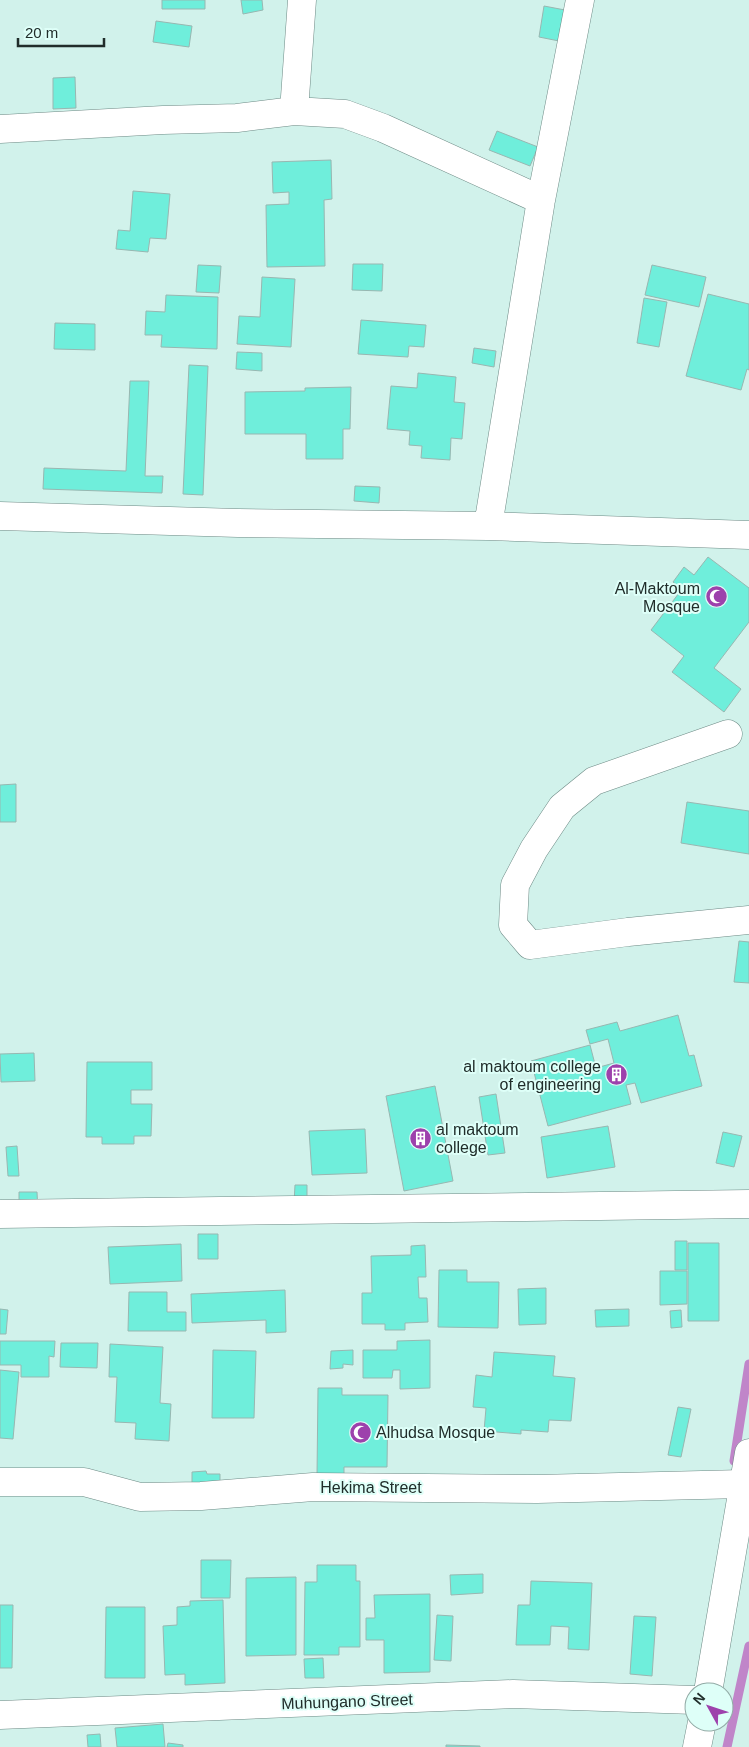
<svg xmlns="http://www.w3.org/2000/svg" width="749" height="1747" font-family="Helvetica,sans-serif">
  <style>
    .lines { fill: none; stroke-linecap: round; stroke-linejoin: round }
    .stream { stroke: #c085c9; stroke-width: 9 }
    .building { fill: #6feedb; stroke: #98b7b1 }
    .minor-casing { stroke: #6d8a85; stroke-width: 29 }
    .secondary-casing { stroke: #6d8a85; stroke-width: 29 }
    .minor { stroke: #fff; stroke-width: 28 }
    .secondary { stroke: #fff; stroke-width: 28 }
    .labels { text-anchor: middle; stroke-width: 4; stroke-linejoin: round; paint-order: stroke }
    .poi-label { font-size: 16px; fill: #202d2a; stroke: #defff8; text-anchor: end }
    .street-label { font-size: 16px; fill: #202d2a; stroke: #defff8 }
  </style>
  <rect width="100%" height="100%" fill="#d1f2eb"/>
  <g class="lines">
    <path class="stream" d="M734 1461 749 1364
      M727 1747 749 1646"/>
  </g>
  <path class="building" d="M162 0H205V9H162Z
    M241 0H262L263 10 243 14Z
    M544 6 565 10 559 41 539 37Z
    M156 21 192 26 189 47 153 42Z
    M75 77 76 108 53 109V78Z
    M497 131 538 147 530 166 489 150Z
    M331 160 332 199 324 200 325 266 267 267 266 205 289 204V192L273 193 272 162Z
    M133 191 170 194 166 239 150 238 148 252 116 249 118 230 130 231Z
    M353 264H383L382 291 352 290Z
    M198 265 221 266 219 293 196 292Z
    M652 265 706 277 699 307 645 295Z
    M262 277 295 279 291 347 237 344 239 316 260 317Z
    M708 294 749 304V370L747 369 741 390 686 376Z
    M166 295 218 297 217 349 161 347 162 335H145L146 311 165 312Z
    M644 298 667 302 659 347 637 343Z
    M361 320 426 325 424 347 409 346 408 357 358 354Z
    M55 323 95 324V350L54 349Z
    M474 348 496 351 494 367 472 363Z
    M237 352 262 353V371L236 369Z
    M189 365 208 366 203 495 183 494Z
    M418 373 456 377 454 402 465 403 462 439 451 438 450 460 421 458 422 446 409 445 410 431 387 429 391 386 417 388Z
    M130 381H149L145 476H163L162 493 43 489 44 468 126 471Z
    M351 387 350 429H343V459H306V434H245V392L305 391V388Z
    M355 486 380 487 379 503 354 501Z
    M708 557 749 588V622L714 668 741 689 724 712 672 672 684 656 651 630 682 589 673 582 684 567 694 575Z
    M16 784V822H0V785Z
    M687 802 749 811V854L681 843Z
    M739 941 749 942V983L734 982Z
    M678 1015 689 1056 694 1055 702 1086 641 1103 635 1083 626 1085 631 1104 548 1126 531 1061 590 1045 596 1068 614 1063 608 1039 590 1044 586 1030 617 1022 620 1031Z
    M34 1053 35 1081 1 1082 0 1054Z
    M87 1062H152V1090H131V1104H152L151 1136H134V1144H102V1137H86Z
    M435 1086 453 1181 404 1191 386 1096Z
    M496 1094 505 1153 488 1155 479 1097Z
    M608 1126 615 1167 547 1178 541 1137Z
    M365 1129 367 1173 312 1175 309 1131Z
    M723 1132 742 1136 734 1167 716 1163Z
    M17 1146 19 1176H8L6 1147Z
    M295 1185H307V1203H294Z
    M19 1192H37L38 1212H19Z
    M198 1234H218V1259H198Z
    M675 1241H687V1270H675Z
    M688 1243H719V1321H688Z
    M181 1244 182 1281 110 1284 108 1247Z
    M425 1245 426 1277H418L419 1298H427L428 1322 405 1323V1330H385V1324H362V1293H372L371 1256 411 1255V1246Z
    M439 1270H467V1282H499L498 1328 438 1327Z
    M660 1271H687V1304L660 1305Z
    M546 1288V1324L519 1325 518 1289Z
    M285 1290 286 1332 266 1333V1320L192 1323 191 1294Z
    M129 1292H167V1312H186V1331H128Z
    M0 1309 8 1310 6 1334H0Z
    M629 1309V1326L596 1327 595 1310Z
    M681 1310 682 1327 671 1328 670 1311Z
    M430 1340V1388L400 1389V1370H393L392 1378H363V1350H397V1341Z
    M0 1341H55L54 1357 49 1356V1377H21V1365H0Z
    M61 1343H98L97 1368 60 1367Z
    M110 1344 163 1347 160 1403 171 1404 169 1441 135 1439 136 1423 115 1422 117 1377H109Z
    M213 1350 256 1351 254 1418H212Z
    M353 1350V1365L343 1364V1368L330 1369 331 1351Z
    M494 1352 555 1356 553 1376 575 1378 571 1421 549 1420 548 1432 521 1430V1434L484 1431 486 1408 473 1407 476 1375 492 1377Z
    M0 1370 19 1372 13 1439 0 1438Z
    M318 1388H342V1395H388L387 1467H344V1475H317Z
    M678 1407 691 1409 681 1457 668 1455Z
    M206 1471 207 1474H220V1487L192 1491V1472Z
    M201 1560H231L230 1598H201Z
    M317 1565H356V1581H360V1647H339V1655H304L305 1582H317Z
    M483 1574V1593L451 1595 450 1575Z
    M296 1577V1655L246 1656V1578Z
    M531 1581 592 1583 589 1650 568 1649 569 1627 551 1626 550 1645H516L518 1605H530Z
    M430 1594V1672L384 1673V1640H366V1618H375L374 1595Z
    M223 1600 225 1683 185 1685V1674L165 1675 163 1626 177 1625V1607L190 1606V1601Z
    M0 1605H13L12 1668H0Z
    M106 1607H145V1678H105Z
    M437 1615 453 1616 451 1661 434 1660Z
    M634 1616 656 1617 652 1676 630 1674Z
    M323 1658 324 1678H305L304 1659Z
    M163 1724 165 1747H117L115 1728Z
    M100 1734 101 1747H88L87 1735Z
    M168 1743 183 1745V1747H167Z
    M446 1745 480 1746V1747H446Z"/>
  <g class="lines">
    <defs>
      <path id="minor" d="M294 111 302 0
        M0 129 163 120 237 118 294 111 345 114 383 128 541 200
        M0 516 238 523 488 526 749 535
        M488 526 541 200 580 0
        M728 734 594 781 562 807 534 849 515 885 513 925 530 945 628 932 749 920
        M0 1214 749 1204
        M0 1482H84L140 1497 201 1496 313 1487 537 1489 743 1484
        M0 1715 513 1694 694 1700"/>
      <path id="secondary" d="M708 1692 749 1453
        M697 1747 702 1722"/>
    </defs>
    <use href="#minor" class="minor-casing"/>
    <use href="#secondary" class="secondary-casing"/>
    <use href="#minor" class="minor"/>
    <use href="#secondary" class="secondary"/>
  </g>
  <defs>
    <symbol id="mosque-disc" viewBox="-11 -11 22 22"><circle r="9.5" fill="#9d41ac" stroke="#defff8"/><path d="M3.5-4.9A6 6 0 1 0 3.5 4.9A5 5 0 1 1 3.5-4.9Z" fill="#fff"/></symbol>
    <symbol id="building-disc" viewBox="-11 -11 22 22"><circle r="9.5" fill="#9d41ac" stroke="#defff8"/><path d="M-4-6H4V6H1V3H-1V6H-4ZM-2.5-4.3h1.7v1.8h-1.7ZM.8-4.3h1.7v1.8H.8ZM-2.5-1h1.7V.8h-1.7ZM.8-1h1.7V.8H.8Z" fill="#fff"/></symbol>
  </defs>
  <g fill-rule="evenodd">
    <use href="#mosque-disc" x="704" y="584" width="25" height="25"/>
    <use href="#building-disc" x="604" y="1062" width="25" height="25"/>
    <use href="#building-disc" x="408" y="1126" width="25" height="25"/>
    <use href="#mosque-disc" x="348" y="1420" width="25" height="25"/>
  </g>
  <g class="labels">
    <g class="poi-label">
      <text x="700" y="594">Al-Maktoum<tspan x="700" dy="18">Mosque</tspan></text>
      <text x="601" y="1072">al maktoum college<tspan x="601" dy="18">of engineering</tspan></text>
      <text x="436" y="1135" text-anchor="start">al maktoum<tspan x="436" dy="18">college</tspan></text>
      <text x="376" y="1438" text-anchor="start">Alhudsa Mosque</text>
    </g>
    <g class="street-label">
      <text x="371" y="1493">Hekima Street</text>
      <text transform="translate(347 1701) rotate(-2)" y="6">Muhungano Street</text>
    </g>
  </g>
  <g transform="translate(709 1707) rotate(310)"><circle r="24" fill="#defff8" stroke="#92aba6"/>
  <path d="M0-4L9 19L0 12L-9 19Z" fill="#9d41ac"/>
  <text y="-8" font-size="14" font-weight="bold" text-anchor="middle" fill="#202d2a">N</text>
  </g>
  <path d="M18 38v8h86v-8" fill="none" stroke="#202d2a" stroke-width="2.5"/>
  <text x="25" y="38" font-size="15" fill="#202d2a" stroke="#defff8" stroke-width="4" paint-order="stroke">20 m</text>
</svg>
